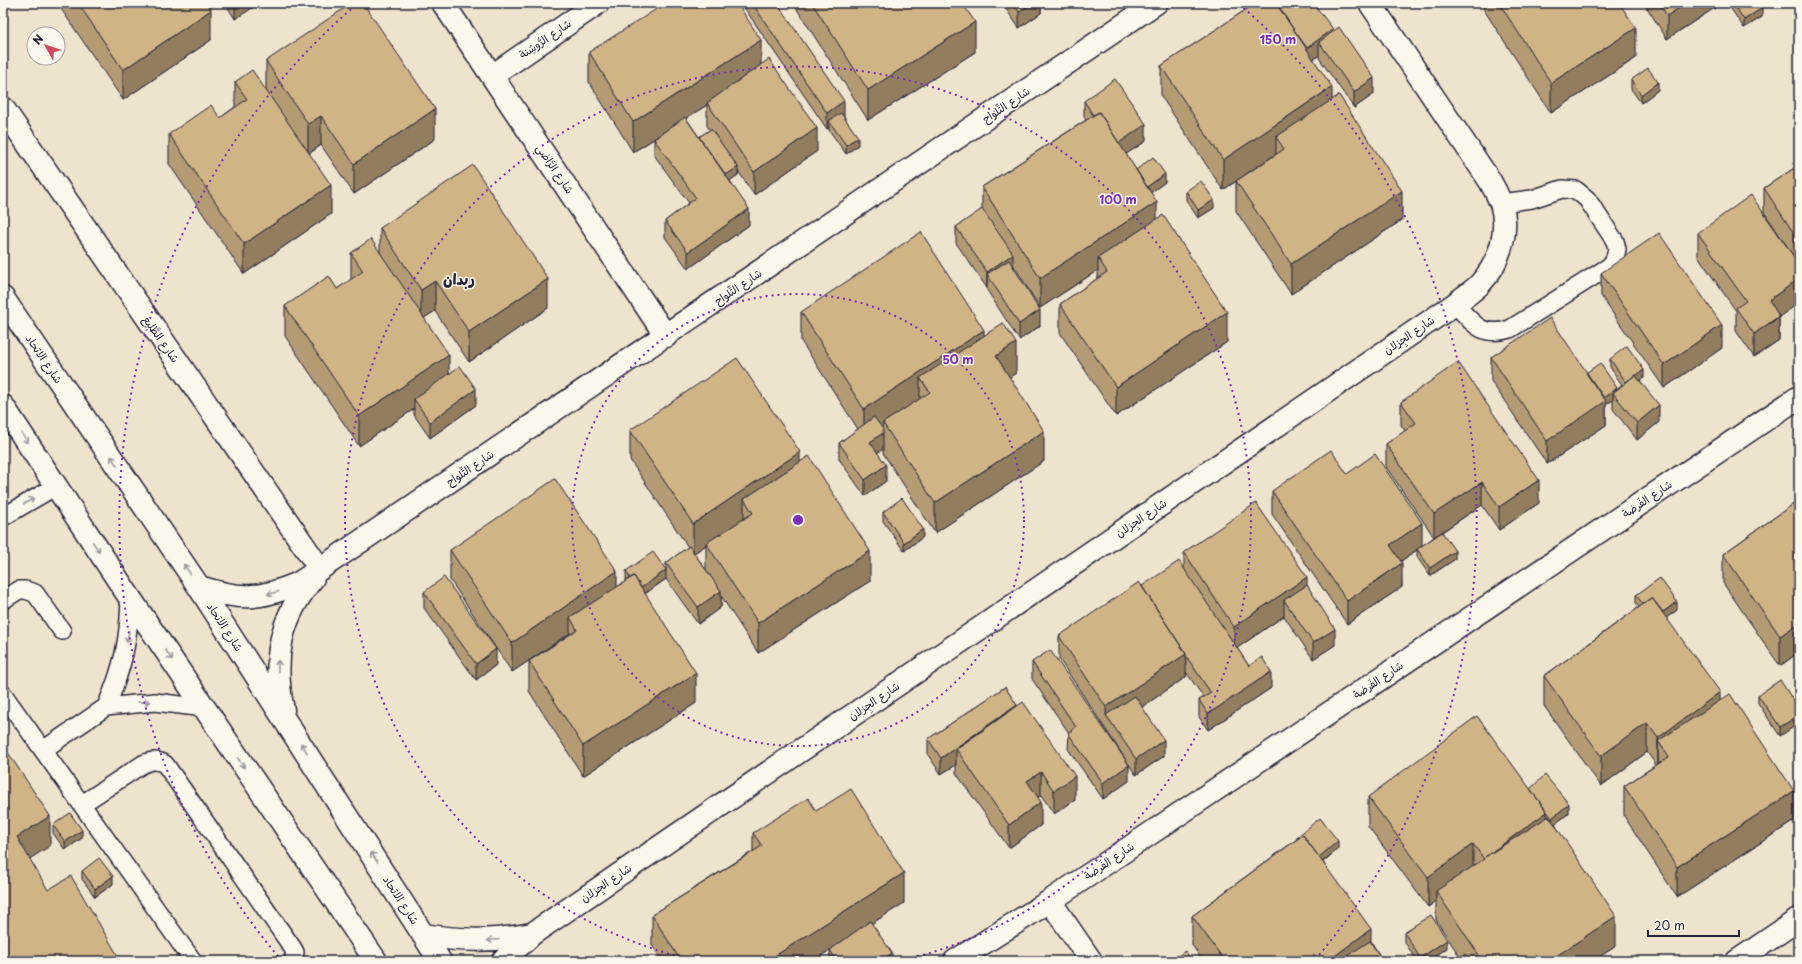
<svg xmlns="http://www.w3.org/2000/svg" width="1802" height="964" font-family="'Playpen Sans','Playpen Sans Arabic',sans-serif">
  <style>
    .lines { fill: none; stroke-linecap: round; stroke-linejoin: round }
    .lane-casing { stroke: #22223b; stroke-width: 20 }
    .street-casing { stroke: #22223b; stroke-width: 25 }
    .lane { stroke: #fbf7ec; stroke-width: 17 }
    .street { stroke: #fbf7ec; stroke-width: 22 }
    .wall { fill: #b49b73; stroke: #22223b; fill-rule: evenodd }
    .shaded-wall { fill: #927e5e; stroke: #22223b }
    .building { fill: #d1b486; stroke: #22223b }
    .oneway { stroke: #99979c }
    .ring { fill: none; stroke: #7b2cbf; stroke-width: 2; stroke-dasharray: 2 4 }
    .labels { text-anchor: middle; stroke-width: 3; stroke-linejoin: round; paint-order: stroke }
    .street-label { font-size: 11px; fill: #22223b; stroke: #fbf7ec }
    .district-label { font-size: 15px; font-weight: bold; fill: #22223b; stroke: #fbf7ec }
    .centre { fill: #7b2cbf; stroke: #fbf7ec; stroke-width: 2 }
    .ring-label { font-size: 12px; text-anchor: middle; font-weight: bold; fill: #7b2cbf; stroke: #fbf7ec; stroke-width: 3; stroke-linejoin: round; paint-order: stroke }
  </style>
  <rect width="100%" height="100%" fill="#eee3cd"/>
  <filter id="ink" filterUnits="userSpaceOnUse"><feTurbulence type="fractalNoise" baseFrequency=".025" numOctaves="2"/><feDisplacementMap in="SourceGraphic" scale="8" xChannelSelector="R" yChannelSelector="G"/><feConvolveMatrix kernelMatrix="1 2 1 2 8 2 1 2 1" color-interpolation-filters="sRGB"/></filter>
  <g filter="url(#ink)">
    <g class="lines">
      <defs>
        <path id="lane" d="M1455 304C1473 323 1481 338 1510 329L1610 266 1615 258 1617 249 1615 241 1587 199 1576 190 1562 189 1532 199 1501 203
          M3 517 56 486
          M3 600 19 590H25L35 593 62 631
          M3 694 193 961
          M106 707C123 668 129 640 130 598
          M43 750 106 707 155 702 205 708
          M82 804 143 764C152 760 157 760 165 764L292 947 295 952 293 961"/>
        <path id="street" d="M443 3 666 336
          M492 76 598 3
          M3 108 320 569
          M3 298 199 587 440 961
          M3 406 130 598 376 961
          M199 587C240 600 259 600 299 583L1156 3
          M283 710C272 659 280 618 313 578
          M1050 901 1091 961
          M423 935C463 941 491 942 532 934
          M503 961 532 934 1455 304C1462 298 1472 292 1479 285 1499 264 1510 232 1501 203 1498 196 1494 188 1490 181L1370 3
          M955 961 1050 901 1799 397
          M1737 961 1799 919"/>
      </defs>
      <use href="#lane" class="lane-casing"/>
      <use href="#street" class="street-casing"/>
      <use href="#lane" class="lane"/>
      <use href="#street" class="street"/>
    </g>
    <path class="wall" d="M57 3H206L211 40 123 100Z
      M225 3H260L235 19Z
      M741 3H777L844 116 858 145 846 154 829 130V128L827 129Z
      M793 3H962L975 52 868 120Z
      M1002 3H1041V13L1019 28Z
      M1256 3 1333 32 1374 94 1354 108 1319 58V55L1313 60 1332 100 1402 220 1291 294 1236 211V181L1276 154 1223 190 1161 96V66Z
      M1484 3H1619L1636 58 1551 113 1484 10Z
      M1644 3H1722L1667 39Z
      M1727 3H1759L1762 17 1744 28Z
      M589 52 761 65 817 151 754 195 738 171V175L730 180 749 225 688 269 665 237V221L689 203 654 155V139L657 137 633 152 589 82ZM707 105V126L710 130 699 137 686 118Z
      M266 61 435 139 354 194 321 145 309 154 331 214 244 274 169 164V134L220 118 235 107V82L266 90Z
      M1631 80 1658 90 1641 103 1631 89Z
      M1084 101 1146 141 1126 154 1136 170 1165 182 1151 192 1157 219 1227 342 1116 416 1060 333V304L1098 278V270L1040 308 1013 264V266L1040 326 1019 340 987 290V288L956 243V227L982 210V187L1086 120 1084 117Z
      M1799 165V264L1764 212V188Z
      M1186 191 1214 208 1198 218 1186 200Z
      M380 228 548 308 469 362 435 311 424 318 449 374 476 405 430 438 414 415V409L359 446 285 336V306L337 289 351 280V253H380Z
      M1698 233 1799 264V303L1779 316V340L1754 357 1736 331V311L1698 256Z
      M1601 273 1722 348 1664 388 1601 296Z
      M801 312 984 335 1016 373 1009 377 1044 461 935 533 883 453V449L877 453 886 481 865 496 839 459V443L858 429 801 341Z
      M1491 357 1617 390 1622 385 1610 367V359L1644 378 1639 381 1659 422 1637 440 1613 409V400L1606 404V425L1547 464 1491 381Z
      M1401 402 1539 503 1499 530 1482 505 1442 532 1455 559 1430 576 1417 557V550L1401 561 1402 587 1347 624 1272 514V491L1347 474 1422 546 1434 537 1386 467V444L1405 431 1401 425Z
      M630 430 800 462 870 581 758 653 721 596V607L698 624 666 579 645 594 696 703 583 776 529 691V661L570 635V633L512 672 450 580V550L617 587 626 581V571L666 570V563L688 547 630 460ZM706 545V570L694 553Z
      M1799 500V652L1780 666 1723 583V554Z
      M883 512 923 537 904 551 883 521Z
      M1184 552 1307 585 1335 645 1313 659 1284 616 1237 648 1249 666 1271 688 1208 730 1199 717V700L1204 698 1186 672V677L1142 707 1164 756 1136 775 1059 659V636L1142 586 1184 568Z
      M424 592 496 665 476 680 424 608Z
      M1636 595 1677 610 1666 618 1720 701 1794 821 1677 897 1624 816V786L1656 765 1647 752 1601 786 1544 706V676L1639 607 1636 603Z
      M1032 662 1129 781 1103 799 1068 749 1069 733 1032 679Z
      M1005 687 1075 800 1054 814 1041 795 1038 797 1041 825 1009 848 956 773V765L941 774 928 755V739Z
      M1758 695 1799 709V723L1780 736 1758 703Z
      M1530 789 1569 813 1555 824 1616 946 1593 961H1454L1460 957 1436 920V901L1428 907 1368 826V797Z
      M816 811 904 903 871 924 892 961H830V950L813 961H662L652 945V915L753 851V833Z
      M53 825 82 838 65 850 53 833Z
      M1297 837 1338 849 1323 862 1383 961H1203L1192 945V916L1297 839Z
      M82 871 113 884 95 897 82 879Z
      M1404 932 1447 948 1428 961H1417L1404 941Z"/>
    <path class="shaded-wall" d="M235 3H260L235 19Z
      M1032 3H1041V13L1019 28V12Z
      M1686 3H1722L1667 39V16Z
      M1762 8V17L1744 28V20Z
      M211 10V40L123 100V70Z
      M975 22V52L868 120V90Z
      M1636 28V58L1551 113V83Z
      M1333 29V45L1319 42V55L1307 64V48Z
      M761 40V70L707 103V105L633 152V122Z
      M1374 78V94L1354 108V92Z
      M1658 82V90L1641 103V95Z
      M1332 87V117L1276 137V154L1223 190V160Z
      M844 101V117L829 121V128L827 129V113Z
      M435 109V139L354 194V164Z
      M321 116V145L308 154V124Z
      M1146 124V141L1114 162V146Z
      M817 128V151L754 195V172Z
      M858 137V145L846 154V145Z
      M738 167V175L722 186V177Z
      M1165 174V182L1145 197V188Z
      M331 185V214L244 274V244Z
      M1402 191V220L1291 294V264Z
      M1214 200V208L1198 218V210Z
      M1157 202V232L1098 258V270L1040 308V278Z
      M749 209V225L688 269V252Z
      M1013 254V271L987 274V288V272Z
      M548 279V308L469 362V332Z
      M1799 279V303L1769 324V300Z
      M435 281V311L421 320V290Z
      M1040 310V326L1019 340V324Z
      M1227 312V342L1116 416V387Z
      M1779 316V340L1754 357V334Z
      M1722 325V348L1664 388V365Z
      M984 330V359L930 392 920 378V402L883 423V426L864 438V409Z
      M1016 343V373L996 386V356Z
      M449 355V385L414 399V409L359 446V416Z
      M1644 370V378L1626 391V382Z
      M1617 388V397L1613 393V400L1606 404V425L1547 464V441L1597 402Z
      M476 389V405L430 438V422Z
      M1659 405V422L1637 440V423Z
      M1044 431V461L935 533V503Z
      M883 433V449L870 458V442Z
      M800 452V482L744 499V520L706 543V545L693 554V524Z
      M886 465V481L865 496V480Z
      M1539 480V503L1499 530V507Z
      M1482 482V505L1434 537V514Z
      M1422 523V546L1390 569V545Z
      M923 529V537L904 551V543Z
      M870 551V581L758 653V623Z
      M1455 551V559L1430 576V568Z
      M1402 563V587L1347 624V601Z
      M666 570V579L638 598V590Z
      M617 571V601L570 617V633L512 672V643Z
      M1307 577V601L1284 600V616L1234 650V627Z
      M721 591V607L698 624V607Z
      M1677 602V610L1654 627V619Z
      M1799 623V652L1780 666V636Z
      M1335 629V645L1313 659V643Z
      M496 649V665L476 680V664Z
      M1186 654V677L1114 726 1106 715V707Z
      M1271 672V688L1208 730V714Z
      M696 673V703L583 776V746Z
      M1720 692V722L1669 757 1658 741V767V738Z
      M1018 706 956 749V765L941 774V758Z
      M1799 715V723L1780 736V727Z
      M1647 723V752L1601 786V756Z
      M1164 740V756L1136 775V759Z
      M1129 765V781L1103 799V783Z
      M1041 772V795L1027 805V781Z
      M1075 776V800L1054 814V791Z
      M1794 791V821L1677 897V867Z
      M1041 802V825L1009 848V825Z
      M1569 804V813L1552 826V818Z
      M1547 812V841L1485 857Z
      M50 816V846L17 867V837Z
      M82 830V838L65 850V842Z
      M1338 841V849L1315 868V859Z
      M1473 844V874L1436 891V901L1428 907V877Z
      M904 873V903L813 961H767Z
      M113 876V884L95 897V889Z
      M1616 916V946L1593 961H1549Z
      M1371 929V959L1369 961H1328Z
      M1447 940V948L1428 961H1420V958Z
      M892 953V961H881Z"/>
    <path class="building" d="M78 3H206L211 10 123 70Z
      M352 3H363L435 109 354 164 321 116 308 124 266 61Z
      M666 3H737L761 40 633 122 589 52Z
      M752 3H777L844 101 827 113Z
      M812 3H962L975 22 868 90Z
      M1013 3H1032L1019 12Z
      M1256 3H1276L1332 87 1223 160 1161 66Z
      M1276 3H1313L1333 29 1307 48 1292 27Z
      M1499 3H1619L1636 28 1551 83Z
      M1659 3H1686L1667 16Z
      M1733 3H1759L1762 8 1744 20Z
      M1339 27 1374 78 1354 92 1319 42Z
      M769 59 817 128 754 172 707 103Z
      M1648 68 1658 82 1641 95 1631 80Z
      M252 70 331 185 244 244 169 134 211 105 220 118 247 99 235 82Z
      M1115 79 1146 124 1119 143 1099 112 1093 115 1084 101Z
      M1339 95 1402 191 1291 264 1236 181 1284 149 1276 137Z
      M1099 112 1157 202 1040 278 982 187Z
      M841 113 858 137 846 145 829 121Z
      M685 117 749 209 688 252 665 221 696 198 654 139Z
      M711 129 738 167 726 175 699 137Z
      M1153 157 1165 174 1147 187 1136 170Z
      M473 165 548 279 469 332 435 281 421 290 380 228Z
      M1799 165V241L1764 188Z
      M1201 181 1214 200 1198 210 1186 191Z
      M1751 195 1799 264V279L1769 300 1779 316 1754 334 1736 308 1746 301 1698 233Z
      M982 209 1013 254 987 272 956 227Z
      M1163 215 1227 312 1116 387 1060 304 1107 272 1098 258Z
      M921 232 984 330 864 409 801 312Z
      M1659 233 1722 325 1664 365 1601 273Z
      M371 239 449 355 359 416 285 306 329 276 337 289 363 271 351 253Z
      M1009 260 1040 310 1019 324 987 274Z
      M1550 318 1606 401 1547 441 1491 357Z
      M1003 323 1016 343 996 356 1044 431 935 503 883 423 930 392 920 378Z
      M1627 346 1644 370 1635 376V375L1626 382 1610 359Z
      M737 358 800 452 693 524 630 430Z
      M1458 362 1539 480 1499 507 1482 482 1434 514 1386 444 1416 423 1401 402Z
      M1600 363 1617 388 1603 398 1586 373Z
      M460 366 476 389 430 422 414 399Z
      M1635 375 1659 405 1637 423 1613 393Z
      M874 417 883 429V433L870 442 886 465 865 480 839 443Z
      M1331 450 1347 474 1375 454 1422 523 1390 545 1402 563 1347 601 1272 491Z
      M809 456 870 551 758 623 706 543 753 513 744 499Z
      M555 479 617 571 512 643 450 550Z
      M902 498 923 529 904 543 883 512Z
      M1799 500V623L1780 636 1723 554Z
      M1256 503 1307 577 1234 627 1184 552Z
      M1442 532 1455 551 1430 568 1417 549Z
      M689 546 721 591 698 607 666 563Z
      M653 552 666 570 641 588 634 576 630 578 626 571Z
      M1179 561 1249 666 1262 657 1271 672 1208 714 1199 700 1211 693 1186 656V654L1142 586Z
      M634 576 696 673 583 746 529 661 577 630 570 617Z
      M444 577 496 649 476 664 424 592Z
      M1660 578 1677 602 1663 612 1652 598 1643 604 1636 595Z
      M1139 582 1186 654 1106 707 1059 636Z
      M1307 585 1335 629 1313 643 1284 600Z
      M1652 598 1720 692 1658 738 1647 723 1601 756 1544 676Z
      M1050 650 1129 765 1103 783 1068 733 1076 727 1032 662Z
      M1780 680 1799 709V715L1780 727 1758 695Z
      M1005 687 1017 705 941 758 928 739Z
      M1730 694 1794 791 1677 867 1624 786 1669 757 1658 741Z
      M1135 696 1164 740 1136 759 1106 715Z
      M1023 702 1075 776 1054 791 1041 772 1027 781 1041 802 1009 825 956 749Z
      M1477 716 1547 812 1485 857 1549 816 1616 916 1549 961H1483L1436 891 1484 859 1473 844 1428 877 1368 797Z
      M3 745 50 816 17 837 48 890 71 876 121 961H3Z
      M1545 775 1569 804 1552 818 1530 789Z
      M851 789 904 873 767 961H681L652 915 762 846 753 833 808 798 816 811Z
      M70 813 82 830 65 842 53 825Z
      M1320 818 1338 841 1319 857 1303 835 1298 838 1297 837Z
      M1303 835 1371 929 1328 961H1225L1192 916Z
      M99 858 113 876 95 889 82 871Z
      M1431 915 1447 940 1420 958 1404 932Z
      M870 921 892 953 881 961H837L830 950Z
      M1370 941 1383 961H1339Z
      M1185 951 1192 961H1171Z
      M1465 954 1470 961H1454Z"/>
    <defs><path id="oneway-shaft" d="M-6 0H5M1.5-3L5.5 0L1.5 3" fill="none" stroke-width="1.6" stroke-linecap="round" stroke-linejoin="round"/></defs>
    <g class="oneway">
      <use href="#oneway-shaft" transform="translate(25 438) rotate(56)"/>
      <use href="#oneway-shaft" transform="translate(114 461) rotate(-124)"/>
      <use href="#oneway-shaft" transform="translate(29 501) rotate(-30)"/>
      <use href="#oneway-shaft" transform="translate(96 547) rotate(56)"/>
      <use href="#oneway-shaft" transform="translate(187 569) rotate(-124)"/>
      <use href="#oneway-shaft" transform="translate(273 593) rotate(166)"/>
      <use href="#oneway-shaft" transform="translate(128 637) rotate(99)"/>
      <use href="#oneway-shaft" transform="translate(169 655) rotate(56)"/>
      <use href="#oneway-shaft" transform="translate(278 666) rotate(-89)"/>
      <use href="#oneway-shaft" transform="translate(144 702) rotate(-3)"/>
      <use href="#oneway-shaft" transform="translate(304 748) rotate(-123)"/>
      <use href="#oneway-shaft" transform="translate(241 763) rotate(56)"/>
      <use href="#oneway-shaft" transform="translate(374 857) rotate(-123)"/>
      <use href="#oneway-shaft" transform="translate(493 940) rotate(175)"/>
    </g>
  </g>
  <g class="ring">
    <circle cx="798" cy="520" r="226"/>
    <path d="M692 960A453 453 0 1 1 904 960"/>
    <path d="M282 961A679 679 0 0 1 357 4M1239 4A679 679 0 0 1 1314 961"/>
  </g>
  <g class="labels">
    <g class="street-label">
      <text transform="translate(545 39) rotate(-34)" y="4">شارع الرُّوشِنة</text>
      <text transform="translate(1006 105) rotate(-34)" y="4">شارع التِّلواح</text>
      <text transform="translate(555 169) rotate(56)" y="4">شارع الرَّاضي</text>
      <text transform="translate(738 287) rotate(-34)" y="4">شارع التِّلواح</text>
      <text transform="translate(1409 335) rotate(-34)" y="4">شارع الجِزلان</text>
      <text transform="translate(161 339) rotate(55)" y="4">شارع الطَّليع</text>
      <text transform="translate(44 359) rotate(56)" y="4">شارع الاتحاد</text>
      <text transform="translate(470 468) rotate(-34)" y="4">شارع التِّلواح</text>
      <text transform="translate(1647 499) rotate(-34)" y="4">شارع الفَرضة</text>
      <text transform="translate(1141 518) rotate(-34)" y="4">شارع الجِزلان</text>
      <text transform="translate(225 627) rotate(57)" y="4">شارع الاتحاد</text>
      <text transform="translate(1378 680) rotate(-34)" y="4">شارع الفَرضة</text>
      <text transform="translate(874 701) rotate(-34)" y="4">شارع الجِزلان</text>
      <text transform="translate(1109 861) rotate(-34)" y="4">شارع الفَرضة</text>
      <text transform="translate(606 883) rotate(-34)" y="4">شارع الجِزلان</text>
      <text transform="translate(401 900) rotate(57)" y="4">شارع الاتحاد</text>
    </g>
    <g class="district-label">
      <text x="459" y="285">ربدان</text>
    </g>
  </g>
  <circle cx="798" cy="520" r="6" class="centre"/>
  <g class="ring-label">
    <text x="1278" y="44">150 m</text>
    <text x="1118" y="204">100 m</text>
    <text x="958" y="364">50 m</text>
  </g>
  <rect width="1802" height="964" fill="none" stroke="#fbf7ec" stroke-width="16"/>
  <rect x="8" y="8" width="1786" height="948" fill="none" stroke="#22223b" stroke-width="1.5" filter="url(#ink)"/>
  <g transform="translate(46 46) rotate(309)"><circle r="19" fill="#fbf7ec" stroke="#a4a2a5"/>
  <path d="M0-3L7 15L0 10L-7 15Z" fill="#d1495b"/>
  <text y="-6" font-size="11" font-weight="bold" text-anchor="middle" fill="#22223b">N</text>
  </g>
  <path d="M1648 930v6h91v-6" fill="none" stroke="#22223b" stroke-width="2"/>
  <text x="1654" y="930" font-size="12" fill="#22223b" stroke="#fbf7ec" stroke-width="3" paint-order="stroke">20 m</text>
</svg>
